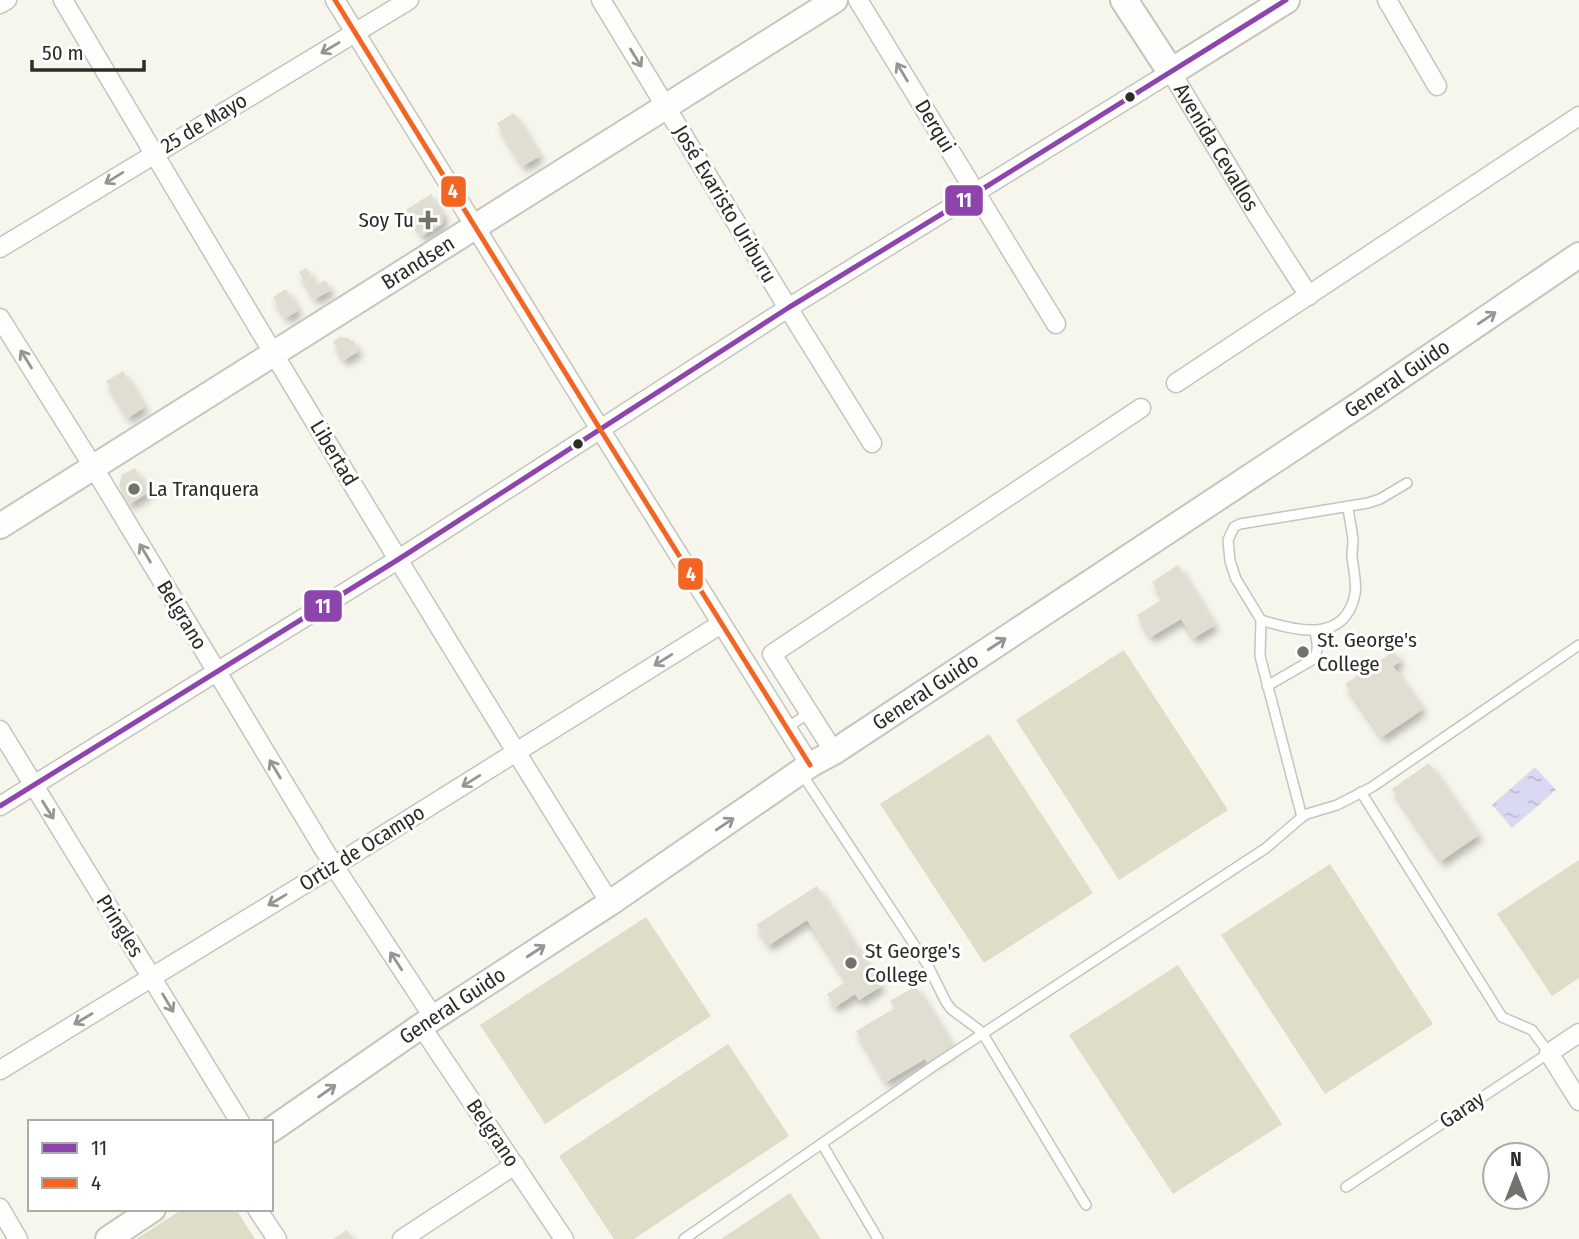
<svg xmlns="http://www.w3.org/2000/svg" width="1579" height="1239" font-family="'Fira Sans Condensed',sans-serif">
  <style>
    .pitch { fill: #dfddc7 }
    .water { fill: url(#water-ripples) }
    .building { fill: #dfded0; filter: url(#shadow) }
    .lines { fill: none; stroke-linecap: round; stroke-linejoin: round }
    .service-casing { stroke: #c5c4bd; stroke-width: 12 }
    .minor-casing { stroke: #c5c4bd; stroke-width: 21 }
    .secondary-casing { stroke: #c5c4bd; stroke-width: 28 }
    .primary-casing { stroke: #c5c4bd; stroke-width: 30 }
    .service { stroke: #fefefc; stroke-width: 9 }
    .minor { stroke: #fefefc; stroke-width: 18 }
    .secondary { stroke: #fefefc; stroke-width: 24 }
    .primary { stroke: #fefefc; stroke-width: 26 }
    .bus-1-casing { stroke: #fff; stroke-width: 10 }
    .bus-2-casing { stroke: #fff; stroke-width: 10 }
    .bus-1 { stroke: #8e44ad; stroke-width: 5 }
    .bus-2 { stroke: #f26522; stroke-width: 5 }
    .oneway { stroke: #959591 }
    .bus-dot { fill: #2c2c26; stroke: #fff; stroke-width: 2.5 }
    .poi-dot { fill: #73736c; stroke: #fff; stroke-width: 2.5 }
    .labels { text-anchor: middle; stroke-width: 6; stroke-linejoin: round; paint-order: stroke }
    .street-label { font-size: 21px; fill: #2c2c26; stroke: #fff }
    .poi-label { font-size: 21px; fill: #2c2c26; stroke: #fff; text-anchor: start }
    .line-badge { stroke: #fff; stroke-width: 2.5 }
    .badge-label { font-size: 19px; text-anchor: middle; font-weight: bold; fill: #fff }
  </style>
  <defs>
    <pattern id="water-ripples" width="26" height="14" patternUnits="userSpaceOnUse" patternTransform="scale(1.75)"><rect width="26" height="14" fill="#d9d9f4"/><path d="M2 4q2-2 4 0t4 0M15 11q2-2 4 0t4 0" fill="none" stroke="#babad1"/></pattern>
    <filter id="shadow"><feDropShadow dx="3.5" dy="6" stdDeviation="3.5" flood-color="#0004"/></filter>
  </defs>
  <rect width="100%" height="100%" fill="#f7f6ed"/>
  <path class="pitch" d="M1124 650 1228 810 1119 880 1016 720Z
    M989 734 1093 893 984 963 880 804Z
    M1579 860V978L1552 996 1497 914Z
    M1330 864 1433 1024 1325 1094 1221 935Z
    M646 917 711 1016 545 1124 480 1025Z
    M1178 965 1282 1124 1173 1194 1069 1035Z
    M728 1044 789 1136 634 1239H614L559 1156Z
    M790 1193 821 1239H721Z
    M183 1209H236L255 1239H136Z"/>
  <path class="water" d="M1535 767 1556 790 1512 828 1492 805Z"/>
  <path class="building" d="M514 113 540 156 523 166 497 123Z
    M431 194 444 215 442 224 422 236 406 210Z
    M306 268 317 285 325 280 331 290 315 299 299 272Z
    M286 289 299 310 286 318 273 297Z
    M340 337 348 338 351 341 353 340 359 351 344 360 333 342Z
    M123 371 145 407 128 418 106 381Z
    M135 468 149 492 130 504 119 485 122 475Z
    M1178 565 1215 625 1194 638 1181 619 1151 637 1137 615 1163 599 1152 582Z
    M1394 651 1401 661 1393 666 1423 709 1382 737 1345 684Z
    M1429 763 1479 835 1441 861 1392 789Z
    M817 886 882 986 859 1000 855 994 835 1007 827 994 847 981 807 920 769 945 756 925Z
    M916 986 954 1048 928 1064 925 1059 886 1082 856 1031 895 1008 890 1001Z
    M347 1230 353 1239H333Z"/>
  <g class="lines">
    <defs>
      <path id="service" d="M1261 620C1296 631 1345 644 1355 594 1357 582 1353 568 1352 556 1352 551 1353 545 1353 540 1352 529 1349 518 1348 507
        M1267 686 1312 660C1320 651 1317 642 1315 632
        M788 727 809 713
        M802 774 927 964 946 1002 951 1009 978 1029 983 1034 1086 1205
        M1302 817 1260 656 1261 620 1236 579 1230 561 1228 540 1234 527 1240 524 1368 503 1380 499 1407 483
        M822 1144 878 1239
        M1346 1187 1549 1053 1532 1030 1502 1017 1361 792
        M684 1239 935 1065 1266 848 1302 817 1307 814 1337 805 1372 787 1579 645"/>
      <g id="minor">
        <path d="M63 0C242 303 423 604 610 903"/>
        <path d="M335 0 600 429 810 765"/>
        <path d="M601 0 788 308 872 443"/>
        <path d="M858 0 1056 324"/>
        <path d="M1387 0 1437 86"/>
        <path d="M0 4 7 0"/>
        <path d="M0 248 409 0"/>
        <path d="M0 318 94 468 334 866 434 1018"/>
        <path d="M1176 383 1579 116"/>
        <path d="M0 730 240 1122"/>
        <path d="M834 752 772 654 1141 408"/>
        <path id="s1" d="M0 806 399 559 788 308 1171 72 1257 215 1309 296"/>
        <path d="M421 1026 564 1239"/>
        <path d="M1579 1033 1549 1053 1579 1101"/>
        <path d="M0 1070 334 866 721 624"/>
        <path d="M0 1208 18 1239"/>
        <path d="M257 1209 277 1239"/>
        <path d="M402 1239 515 1165"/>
      </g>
      <g id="secondary">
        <path id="s2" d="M0 526 835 0"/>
        <path id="s3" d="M271 1130 421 1026 610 903 810 765 834 752 1369 398 1579 255"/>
        <path d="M108 1239 153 1209"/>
      </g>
      <path id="primary" d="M1124 0 1171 72 1286 0"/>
    </defs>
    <use href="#service" class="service-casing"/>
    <use href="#minor" class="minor-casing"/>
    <use href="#secondary" class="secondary-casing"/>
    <use href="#primary" class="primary-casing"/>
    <use href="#service" class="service"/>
    <use href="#minor" class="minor"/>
    <use href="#secondary" class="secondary"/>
    <use href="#primary" class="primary"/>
    <defs>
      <path id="bus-1" d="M0 806 399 559 788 308 976 193 1286 0"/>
      <path id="bus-2" d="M335 0 600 429 810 765"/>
    </defs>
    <use href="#bus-1" class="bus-1-casing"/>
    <use href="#bus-2" class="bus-2-casing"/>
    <use href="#bus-1" class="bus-1"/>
    <use href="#bus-2" class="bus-2"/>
  </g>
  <defs><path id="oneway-shaft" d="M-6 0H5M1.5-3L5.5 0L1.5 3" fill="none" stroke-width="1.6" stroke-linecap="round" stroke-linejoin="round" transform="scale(1.75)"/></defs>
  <g class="oneway">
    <use href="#oneway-shaft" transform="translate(330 48) rotate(149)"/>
    <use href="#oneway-shaft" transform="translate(636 58) rotate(58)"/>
    <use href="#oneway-shaft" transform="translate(902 72) rotate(-121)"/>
    <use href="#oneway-shaft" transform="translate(114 178) rotate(148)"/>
    <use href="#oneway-shaft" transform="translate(1487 318) rotate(-34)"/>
    <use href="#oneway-shaft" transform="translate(26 359) rotate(-122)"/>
    <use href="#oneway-shaft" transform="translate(145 553) rotate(-121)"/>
    <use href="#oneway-shaft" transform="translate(997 644) rotate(-33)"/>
    <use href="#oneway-shaft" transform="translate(663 660) rotate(148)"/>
    <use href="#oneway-shaft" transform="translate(275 769) rotate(-121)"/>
    <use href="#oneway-shaft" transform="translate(471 781) rotate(148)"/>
    <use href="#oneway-shaft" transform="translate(48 810) rotate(58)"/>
    <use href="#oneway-shaft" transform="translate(725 824) rotate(-34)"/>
    <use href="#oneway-shaft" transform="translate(277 900) rotate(149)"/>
    <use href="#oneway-shaft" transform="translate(536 951) rotate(-33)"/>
    <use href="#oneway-shaft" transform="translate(396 961) rotate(-123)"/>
    <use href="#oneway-shaft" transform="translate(168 1003) rotate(59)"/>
    <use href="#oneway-shaft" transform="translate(83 1019) rotate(149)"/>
    <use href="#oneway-shaft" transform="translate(327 1091) rotate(-35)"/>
  </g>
  <g class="bus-dot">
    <circle cx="1130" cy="97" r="6"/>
    <circle cx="578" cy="444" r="6"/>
  </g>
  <g class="poi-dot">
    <path d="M424.5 209.5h7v7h7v7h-7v7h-7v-7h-7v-7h7z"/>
    <circle cx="134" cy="489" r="7"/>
    <circle cx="1303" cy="652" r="7"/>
    <circle cx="851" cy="963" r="7"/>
  </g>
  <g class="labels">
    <g class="street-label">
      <text transform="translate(204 123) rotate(-31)" y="7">25 de Mayo</text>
      <text transform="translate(935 126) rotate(59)" y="7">Derqui</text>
      <text dy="7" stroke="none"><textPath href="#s1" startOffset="1470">Avenida Cevallos</textPath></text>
      <text transform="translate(725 204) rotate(59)" y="7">José Evaristo Uriburu</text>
      <text dy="7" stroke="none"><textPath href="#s2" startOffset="494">Brandsen</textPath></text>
      <text dy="7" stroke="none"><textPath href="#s3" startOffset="1354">General Guido</textPath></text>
      <text transform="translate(334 453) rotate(59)" y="7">Libertad</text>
      <text transform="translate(182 615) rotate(59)" y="7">Belgrano</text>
      <text dy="7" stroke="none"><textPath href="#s3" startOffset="788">General Guido</textPath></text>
      <text transform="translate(362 848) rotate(-32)" y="7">Ortiz de Ocampo</text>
      <text transform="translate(120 926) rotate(58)" y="7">Pringles</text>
      <text dy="7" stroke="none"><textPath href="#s3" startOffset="220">General Guido</textPath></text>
      <text transform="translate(1462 1110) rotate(-33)" y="7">Garay</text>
      <text transform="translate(493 1133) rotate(56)" y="7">Belgrano</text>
    </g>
    <g class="poi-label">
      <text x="414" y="227" text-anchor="end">Soy Tu</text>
      <text x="148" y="496">La Tranquera</text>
      <text x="1317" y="647">St. George's<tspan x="1317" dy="24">College</tspan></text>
      <text x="865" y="958">St George's<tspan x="865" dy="24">College</tspan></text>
    </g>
  </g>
  <g class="line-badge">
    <rect x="440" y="175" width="27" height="33" rx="7" fill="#f26522"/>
    <rect x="944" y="184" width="40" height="33" rx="7" fill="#8e44ad"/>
    <rect x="677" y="557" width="27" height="34" rx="7" fill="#f26522"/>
    <rect x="303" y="589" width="40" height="34" rx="7" fill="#8e44ad"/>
  </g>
  <g class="badge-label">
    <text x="453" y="198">4</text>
    <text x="964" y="207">11</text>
    <text x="691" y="581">4</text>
    <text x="323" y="613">11</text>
  </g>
  <rect x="28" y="1120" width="245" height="91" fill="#ffffff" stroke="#ababa8" stroke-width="2"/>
  <rect x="42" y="1143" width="35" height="10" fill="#8e44ad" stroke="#ababa8" stroke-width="2"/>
  <text x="91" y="1155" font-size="21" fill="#2c2c26">11</text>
  <rect x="42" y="1178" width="35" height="10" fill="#f26522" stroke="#ababa8" stroke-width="2"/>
  <text x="91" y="1190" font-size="21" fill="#2c2c26">4</text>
  <g transform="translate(1516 1176)"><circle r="33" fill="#ffffff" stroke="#ababa8" stroke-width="2"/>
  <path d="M0-5L12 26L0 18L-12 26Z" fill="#73736c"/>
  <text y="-10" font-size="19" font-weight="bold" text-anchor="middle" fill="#2c2c26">N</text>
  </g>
  <path d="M32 60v10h112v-10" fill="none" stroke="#2c2c26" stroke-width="3.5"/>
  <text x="42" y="60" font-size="21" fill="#2c2c26" stroke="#ffffff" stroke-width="5" paint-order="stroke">50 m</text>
</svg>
